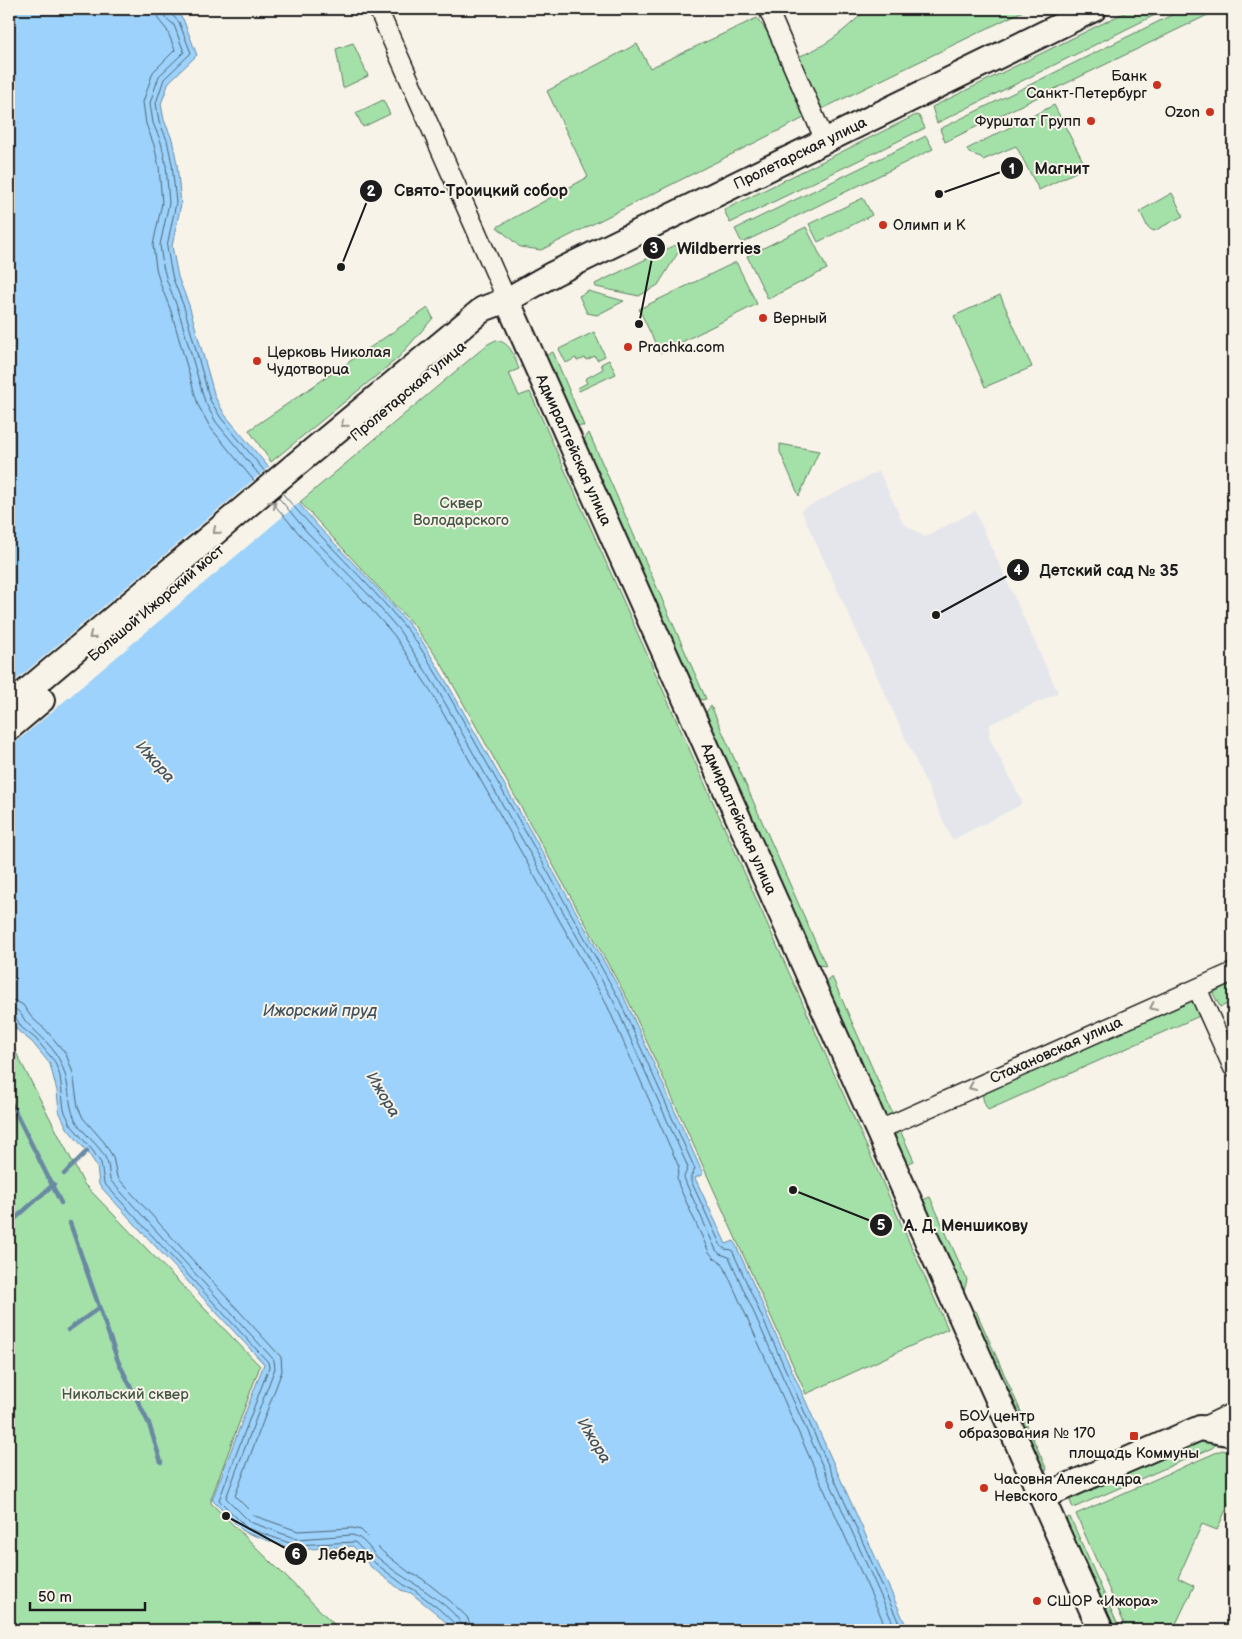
<svg xmlns="http://www.w3.org/2000/svg" width="1242" height="1639" font-family="'Balsamiq Sans',sans-serif">
  <style>
    .built { fill: #e4e6ec }
    .green { fill: #a4e1a9; stroke: #607e62 }
    .water { fill: #9cd2fb; stroke: #6989a2 }
    .pier { fill: #f7f3e8 }
    .lines { fill: none; stroke-linecap: round; stroke-linejoin: round }
    .shore { stroke: #4f6575; stroke-width: 1 }
    .stream { stroke: #6989a2; stroke-width: 4.5 }
    .street-casing { stroke: #1c1c1c; stroke-width: 21 }
    .secondary-casing { stroke: #1c1c1c; stroke-width: 28 }
    .street { stroke: #f7f3e8; stroke-width: 18 }
    .secondary { stroke: #f7f3e8; stroke-width: 24 }
    .oneway { stroke: #94928c }
    .poi-dot { fill: #c8321e; stroke: #f7f3e8; stroke-width: 2 }
    .labels { text-anchor: middle; stroke-width: 4; stroke-linejoin: round; paint-order: stroke }
    .poi-label { font-size: 15px; fill: #1c1c1c; stroke: #f7f3e8; text-anchor: start }
    .street-label { font-size: 15px; fill: #1c1c1c; stroke: #f7f3e8 }
    .park-label { font-size: 15px; fill: #455746; stroke: #f7f3e8 }
    .water-label { font-size: 16px; font-style: italic; fill: #42535f; stroke: #f7f3e8 }
    .leader { fill: none; stroke: #1c1c1c; stroke-width: 2 }
    .callout-dot { fill: #1c1c1c; stroke: #f7f3e8; stroke-width: 2 }
    .mark-label { font-size: 15px; text-anchor: middle; font-weight: bold; fill: #fff }
    .callout-label { font-size: 16px; text-anchor: middle; font-weight: bold; fill: #1c1c1c; stroke: #f7f3e8; stroke-width: 4; stroke-linejoin: round; paint-order: stroke }
  </style>
  <rect width="100%" height="100%" fill="#f7f3e8"/>
  <filter id="ink" filterUnits="userSpaceOnUse"><feTurbulence type="fractalNoise" baseFrequency=".02" numOctaves="2"/><feDisplacementMap in="SourceGraphic" scale="10" xChannelSelector="R" yChannelSelector="G"/><feConvolveMatrix kernelMatrix="1 2 1 2 8 2 1 2 1" color-interpolation-filters="sRGB"/></filter>
  <g filter="url(#ink)">
    <path class="built" d="M879 471 903 523 925 537 975 511 1058 693 990 724 989 737 1022 801 1019 806 952 840 801 510Z"/>
    <path class="green" d="M860 9H1027L820 110 795 58C825 47 839 35 862 14Z
      M1132 9H1167L937 123 932 107Z
      M1184 9H1220L945 142 940 129Z
      M757 18 777 45 806 117 541 250 520 247 497 227 588 177 547 91 637 44 650 68Z
      M353 43 368 76 343 88 336 49Z
      M383 100 390 114 363 127 356 113Z
      M1054 105 1086 167 1039 190 1016 146 983 160 981 157 969 153 967 149Z
      M916 115 919 116 925 128 730 223 724 210Z
      M926 136 933 149 742 243 735 229Z
      M1172 193 1183 216 1154 231 1148 228 1140 211Z
      M863 198 872 215 818 242 809 224Z
      M806 227 827 269 768 299 747 256Z
      M675 245 679 251 658 285 639 296 596 287 595 284Z
      M736 262 757 304 660 353 639 309Z
      M588 291 624 301 597 315 587 313 579 296Z
      M1000 295 1032 367 985 387 954 316Z
      M428 308 433 318 398 358 271 462 249 430Z
      M594 332 605 356 597 360 595 356 586 360 585 358 577 361 576 358 566 363 559 349Z
      M496 340C512 343 514 357 519 369L509 373 519 396 530 392 948 1329 806 1394 628 1000 441 663 415 627 300 502 488 344Z
      M553 352 584 426H579L576 424 545 356Z
      M609 360 616 374 579 391 578 388 587 383 585 379 603 369 601 364Z
      M589 433 706 699 701 700 697 695 584 443 585 438Z
      M780 444 819 451 799 496 780 452Z
      M711 706 826 966 819 965 816 963 706 715V712Z
      M832 977 894 1117H887L883 1113 827 987 828 980Z
      M1233 982V1002L1220 1007 1213 993Z
      M1189 999 1195 1002 1204 1014 988 1110C984 1103 981 1097 984 1089Z
      M9 1039 84 1184 260 1366 211 1499V1503L340 1630H9Z
      M899 1128 914 1161 906 1164 895 1137Z
      M930 1197 967 1280 964 1291 923 1200Z
      M976 1311 1047 1470 1045 1471 973 1312Z
      M1201 1442 1218 1443 1212 1448 1073 1508 1069 1498 1073 1495 1192 1443Z
      M1222 1450 1233 1453V1494L1217 1530 1202 1524 1178 1578 1194 1586 1173 1630H1127L1076 1514Z
      M1070 1517 1120 1630H1114L1065 1519Z"/>
    <path class="water" d="M9 9H173L183 19 197 55 169 82 161 104 164 120 172 139 177 164 181 204 172 246 178 277 189 305 215 397 225 415 316 524 376 587 408 623 422 641 446 681 624 997 703 1174 695 1178 726 1244 734 1241 908 1630H454L436 1613 411 1593 401 1590 371 1567 353 1546 295 1550 244 1532 212 1500 264 1364 99 1185 97 1166 89 1154 67 1128 59 1111 57 1091 50 1064 32 1042 17 1030 9 1015Z"/>
    <path class="pier" d="M270 466 300 502 9 748V686Z"/>
    <g class="lines">
      <path class="shore" d="M156 9 158 19 167 30 175 50 153 72 143 102 146 124 154 145 159 167 162 203 153 245 156 268 160 283 171 311 198 405 210 427 255 482
        M164 9 165 17 174 25 184 52 159 76 150 103 153 123 161 142 166 165 169 203 160 245 163 266 167 281 178 309 205 402 216 422 261 477
        M170 9 171 14 179 22 191 53 164 79 156 103 159 121 167 140 172 164 176 203 167 246 170 265 173 279 184 307 210 400 221 418 266 473
        M282 493C321 539 366 580 404 626 419 643 430 664 442 683L619 999 695 1169 691 1176V1181L721 1246 725 1249 732 1250 902 1630
        M278 497 307 532 368 594 399 630 436 687 614 1002 688 1167 684 1177 686 1183 716 1250 720 1254 729 1257 896 1630
        M272 502 302 537 362 599 394 635 430 690 607 1005 679 1167 677 1178 679 1186 709 1252 714 1258 723 1264 887 1630
        M9 1000 16 1001 23 1005 32 1018 46 1030 66 1054 73 1073 78 1107 83 1118 104 1142 113 1157 117 1177 281 1357 282 1371 235 1496 255 1516 298 1531 352 1528 361 1530 384 1553 410 1573 421 1578 449 1600 467 1617 470 1624 471 1630
        M9 1008C21 1008 21 1017 28 1024 50 1045 63 1056 68 1088 70 1100 70 1110 76 1121 85 1136 100 1145 107 1161 109 1167 109 1174 110 1180L274 1360 275 1368 226 1498 250 1522 297 1539 352 1535C363 1537 370 1549 377 1557 382 1561 387 1565 392 1569 408 1581 462 1610 463 1630
        M9 1014 15 1016 21 1027 36 1039 55 1062 60 1076 64 1110 71 1125 93 1151 101 1163 104 1183 268 1362 269 1367 219 1500 247 1528 295 1545 355 1542 375 1563 404 1585 413 1589 439 1609 456 1625 457 1630"/>
      <path class="stream" d="M9 1099 61 1203
        M64 1174 87 1151
        M70 1223 118 1361 149 1424 161 1462
        M9 1224 54 1184
        M68 1330 99 1308"/>
      <defs>
        <path id="street" d="M378 9 507 300
          M768 9 825 141
          M1197 988 1233 1068
          M879 1130 1233 972
          M1200 1428 1233 1412"/>
        <path id="secondary" d="M507 300 1101 1630
          M9 706 294 466 483 309 507 300 553 274 1094 9
          M9 728 42 700
          M1042 1497 1200 1428 1233 1434"/>
      </defs>
      <use href="#street" class="street-casing"/>
      <use href="#secondary" class="secondary-casing"/>
      <use href="#street" class="street"/>
      <use href="#secondary" class="secondary"/>
    </g>
    <defs><path id="oneway-chevron" d="M-2-3.5L2.5 0L-2 3.5" fill="none" stroke-width="1.6" stroke-linecap="round" stroke-linejoin="round" transform="scale(1.25)"/></defs>
    <g class="oneway">
      <use href="#oneway-chevron" transform="translate(344 424) rotate(140)"/>
      <use href="#oneway-chevron" transform="translate(273 504) rotate(-40)"/>
      <use href="#oneway-chevron" transform="translate(216 531) rotate(140)"/>
      <use href="#oneway-chevron" transform="translate(92 636) rotate(140)"/>
      <use href="#oneway-chevron" transform="translate(1153 1007) rotate(156)"/>
      <use href="#oneway-chevron" transform="translate(972 1087) rotate(156)"/>
    </g>
  </g>
  <g class="poi-dot">
    <circle cx="1157" cy="85" r="5"/>
    <circle cx="1210" cy="112" r="5"/>
    <circle cx="1091" cy="121" r="5"/>
    <circle cx="883" cy="225" r="5"/>
    <circle cx="763" cy="318" r="5"/>
    <circle cx="628" cy="347" r="5"/>
    <circle cx="257" cy="361" r="5"/>
    <circle cx="949" cy="1425" r="5"/>
    <rect x="1129" y="1431" width="10" height="10" rx="2.5"/>
    <circle cx="984" cy="1488" r="5"/>
    <circle cx="1037" cy="1601" r="5"/>
  </g>
  <g class="labels">
    <g class="poi-label">
      <text x="1147" y="81" text-anchor="end">Банк<tspan x="1147" dy="17">Санкт-Петербург</tspan></text>
      <text x="1200" y="117" text-anchor="end">Ozon</text>
      <text x="1081" y="126" text-anchor="end">Фурштат Групп</text>
      <text x="893" y="230">Олимп и К</text>
      <text x="773" y="323">Верный</text>
      <text x="638" y="352">Prachka.com</text>
      <text x="267" y="357">Церковь Николая<tspan x="267" dy="17">Чудотворца</tspan></text>
      <text x="959" y="1421">БОУ центр<tspan x="959" dy="17">образования № 170</tspan></text>
      <text x="1134" y="1458" text-anchor="middle">площадь Коммуны</text>
      <text x="994" y="1484">Часовня Александра<tspan x="994" dy="17">Невского</tspan></text>
      <text x="1047" y="1606">СШОР «Ижора»</text>
    </g>
    <g class="street-label">
      <text transform="translate(800 153) rotate(-26)" y="5">Пролетарская улица</text>
      <text transform="translate(408 391) rotate(-40)" y="5">Пролетарская улица</text>
      <text transform="translate(574 450) rotate(66)" y="5">Адмиралтейская улица</text>
      <text transform="translate(156 603) rotate(-40)" y="5">Большой Ижорский мост</text>
      <text transform="translate(739 819) rotate(66)" y="5">Адмиралтейская улица</text>
      <text transform="translate(1056 1050) rotate(-24)" y="5">Стахановская улица</text>
    </g>
    <g class="park-label">
      <text x="461" y="508">Сквер<tspan x="461" dy="17">Володарского</tspan></text>
      <text x="125" y="1399">Никольский сквер</text>
    </g>
    <g class="water-label">
      <text transform="translate(156 761) rotate(48)" y="6">Ижора</text>
      <text x="320" y="1016">Ижорский пруд</text>
      <text transform="translate(384 1094) rotate(59)" y="6">Ижора</text>
      <text transform="translate(595 1440) rotate(59)" y="6">Ижора</text>
    </g>
  </g>
  <path class="leader" d="M939 194L1012 168M341 267L371 191M639 324L654 248M936 615L1018 570M793 1190L881 1225M226 1516L296 1554"/>
  <g class="callout-dot">
    <circle cx="939" cy="194" r="5"/>
    <circle cx="341" cy="267" r="5"/>
    <circle cx="639" cy="324" r="5"/>
    <circle cx="936" cy="615" r="5"/>
    <circle cx="793" cy="1190" r="5"/>
    <circle cx="226" cy="1516" r="5"/>
    <circle cx="1012" cy="168" r="12"/>
    <circle cx="371" cy="191" r="12"/>
    <circle cx="654" cy="248" r="12"/>
    <circle cx="1018" cy="570" r="12"/>
    <circle cx="881" cy="1225" r="12"/>
    <circle cx="296" cy="1554" r="12"/>
  </g>
  <g class="mark-label">
    <text x="1012" y="174">1</text>
    <text x="371" y="196">2</text>
    <text x="654" y="253">3</text>
    <text x="1018" y="575">4</text>
    <text x="881" y="1230">5</text>
    <text x="296" y="1559">6</text>
  </g>
  <g class="callout-label">
    <text x="1062" y="174">Магнит</text>
    <text x="481" y="196">Свято-Троицкий собор</text>
    <text x="719" y="254">Wildberries</text>
    <text x="1109" y="576">Детский сад № 35</text>
    <text x="966" y="1231">А. Д. Меншикову</text>
    <text x="346" y="1560">Лебедь</text>
  </g>
  <rect width="1242" height="1639" fill="none" stroke="#f7f3e8" stroke-width="30"/>
  <rect x="15" y="15" width="1212" height="1609" fill="none" stroke="#1c1c1c" stroke-width="2" filter="url(#ink)"/>
  <path d="M30 1602v8h115v-8" fill="none" stroke="#1c1c1c" stroke-width="2.5"/>
  <text x="38" y="1602" font-size="15" fill="#1c1c1c" stroke="#f7f3e8" stroke-width="4" paint-order="stroke">50 m</text>
</svg>
